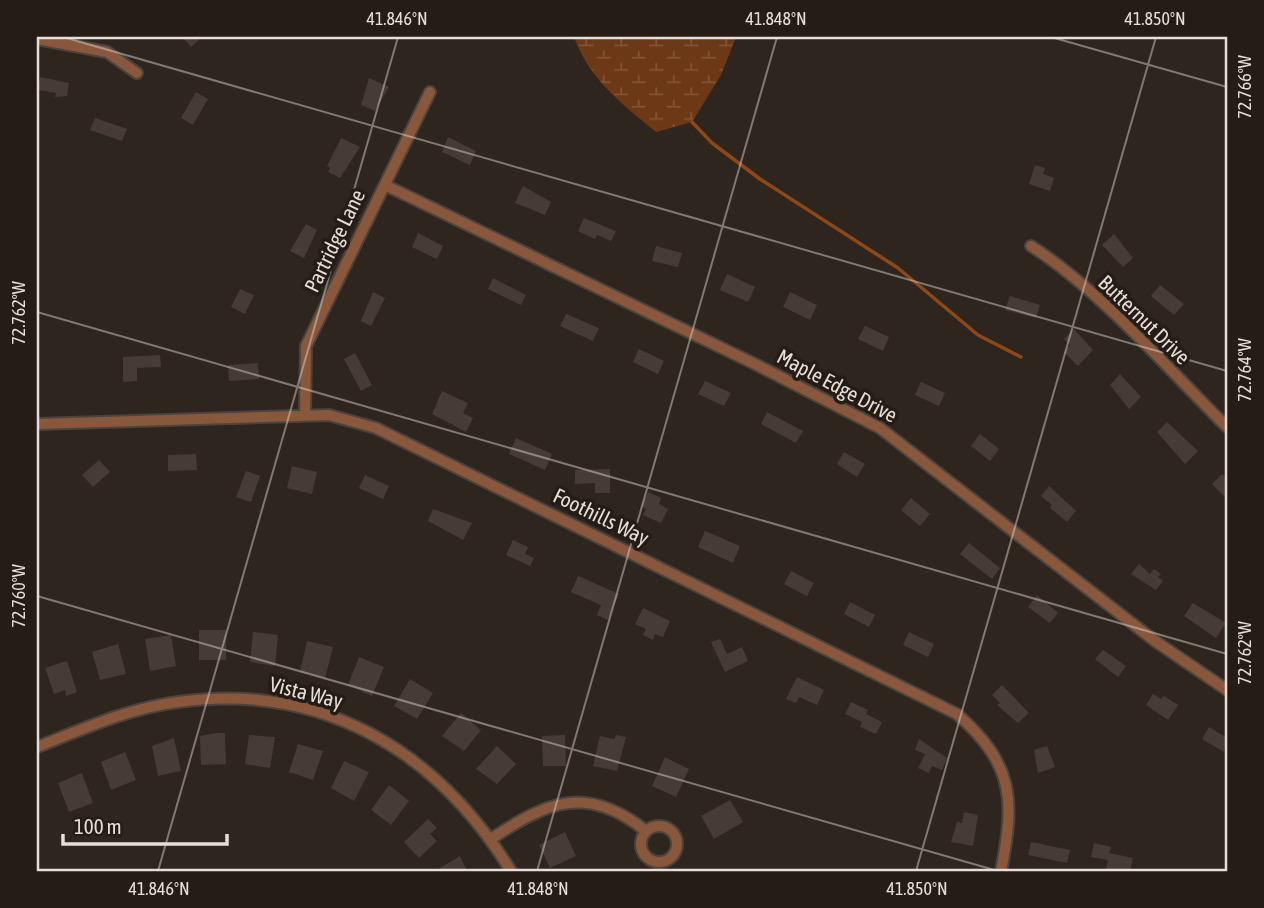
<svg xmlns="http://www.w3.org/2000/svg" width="1264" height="908" font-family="'Asap Condensed',sans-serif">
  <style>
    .wetland { fill: url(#wetland-marsh) }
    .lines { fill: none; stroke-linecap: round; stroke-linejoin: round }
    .stream { stroke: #8e4817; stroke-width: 3.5 }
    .building { fill: #473b35 }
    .street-casing { stroke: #4c433d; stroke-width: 14 }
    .street { stroke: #89573b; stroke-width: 10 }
    .ticks { fill: none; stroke: #e5deda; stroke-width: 2; stroke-opacity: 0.45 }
    .labels { text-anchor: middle; stroke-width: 7; stroke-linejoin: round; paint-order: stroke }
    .street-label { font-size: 21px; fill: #e5deda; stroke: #261c16 }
    .neatline { fill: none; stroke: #e5deda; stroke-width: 2.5 }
    .ticks-label { font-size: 18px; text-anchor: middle; fill: #e5deda }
  </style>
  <defs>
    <pattern id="wetland-marsh" width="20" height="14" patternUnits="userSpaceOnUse" patternTransform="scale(1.75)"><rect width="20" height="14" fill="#6d3815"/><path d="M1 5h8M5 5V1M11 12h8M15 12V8" fill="none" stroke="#825436"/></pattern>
  </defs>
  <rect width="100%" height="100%" fill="#2f251f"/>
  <path class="wetland" d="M574 37H736L721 75 692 122 656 132C621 103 590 80 574 37Z"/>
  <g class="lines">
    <path class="stream" d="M692 122 712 143 760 179 898 268 978 335 1021 357"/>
  </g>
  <path class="building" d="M182 37H202L191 47Z
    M40 77 69 83 67 96 55 97 56 93 38 90Z
    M369 78 389 87 375 111 361 105Z
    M196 92 208 99 193 125 181 118Z
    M95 118 127 129 122 141 90 130Z
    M448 137 476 151 470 165 442 152Z
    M341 138 360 147 340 178 328 172 330 168 327 166Z
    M1035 165 1045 168 1043 174 1054 178 1050 191 1029 184Z
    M523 186 551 202 545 215 515 203Z
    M584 218 616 231 611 241 597 235 595 239 578 231Z
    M306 224 317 230 304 258 290 251Z
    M418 233 443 246 437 259 412 247Z
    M1114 234 1133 258 1123 267 1102 245Z
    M656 246 682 253 678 267 652 261Z
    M727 274 755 287 748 302 720 290Z
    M493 278 526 295 521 305 488 289Z
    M1160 285 1184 304 1174 315 1151 296Z
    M240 289 254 295 245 314 231 307Z
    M373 292 385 298 371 326 361 321Z
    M790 292 817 305 810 320 783 307Z
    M1010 296 1040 305 1036 318 1005 310Z
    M566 314 599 328 593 341 560 326Z
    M865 326 889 337 883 351 858 339Z
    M1074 329 1093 350 1078 366 1064 352 1070 345 1064 339Z
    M639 349 664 361 658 374 633 362Z
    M355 353 372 385 361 391 344 359Z
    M160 355 161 367 137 368V381L123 382V357Z
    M258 363 259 379 229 381 228 365Z
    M1120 374 1141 397 1129 409 1110 385Z
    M705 381 731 393 724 406 698 394Z
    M921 382 945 393 939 406 915 395Z
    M442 391 468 403 463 413 473 418 466 432 432 414Z
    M767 412 803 431 796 443 761 424Z
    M1167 422 1198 451 1185 464 1157 432Z
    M980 434 999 449 990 461 971 446Z
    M516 438 552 454 545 470 509 454Z
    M844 452 865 464 857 477 837 464Z
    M196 454 197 470 168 471V455Z
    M99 460 110 472 93 487 82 475Z
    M292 466 317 472 312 494 287 488Z
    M610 469V493H595V483L575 484V470Z
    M246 471 260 476 251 502 236 497Z
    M1222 474 1227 479V499L1212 484Z
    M365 475 389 486 383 499 359 488Z
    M1049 486 1076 511 1067 522 1050 508 1052 505 1041 496Z
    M648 492 661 498 659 504 668 509 661 523 643 515 646 509 641 506Z
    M911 498 930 514 920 526 901 510Z
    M433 509 472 523 463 540 428 521Z
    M705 531 740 546 733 563 698 547Z
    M513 540 528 547 525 554 534 558 530 566 506 555Z
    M969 543 1000 568 992 579 960 554Z
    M1139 564 1150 574 1154 569 1161 574 1158 577 1163 581 1156 590 1131 574Z
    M791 571 814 583 807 596 784 584Z
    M578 576 619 594 608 620 597 615 601 605 571 592Z
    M1037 595 1058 613 1050 623 1028 607Z
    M850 602 875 615 869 627 844 614Z
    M1193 603 1226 623 1216 638 1184 616Z
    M643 608 670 621 663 637 655 634 653 640 643 635 646 629 635 624Z
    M199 630H226V660H199Z
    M253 632 278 635 275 666 250 662Z
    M909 632 934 644 928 657 903 645Z
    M171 635 176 666 150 671 145 639Z
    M720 639 727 654 742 647 748 661 725 672 711 642Z
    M307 641 333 647 325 678 300 671Z
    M118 644 126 674 100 680 92 652Z
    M1103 650 1126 666 1118 677 1095 659Z
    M359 657 384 667 372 696 348 685Z
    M67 661 77 692 66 696 65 690 54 694 45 668Z
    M797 677 824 690 817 705 799 697 796 703 786 699Z
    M410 679 433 693 417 719 394 706Z
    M1002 685 1029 713 1018 723 997 705 1000 703 992 695Z
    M1153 694 1161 699 1164 696 1178 705 1168 720 1146 705Z
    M851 702 868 710 866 714 882 722 876 734 860 727 862 722 845 714Z
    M461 713 481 730 464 751 442 736Z
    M1209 727 1227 738 1224 752 1202 739Z
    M216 733H225L226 764 201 765 200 736Z
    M249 735 275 737 270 768 245 764Z
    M565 735 566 766H543L542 736Z
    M616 735 626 737 617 771 593 766 600 736 614 739Z
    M174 738 181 771 158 776 152 746Z
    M919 739 947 758 942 770 932 766 929 773 918 768 925 754 915 750Z
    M298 744 323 751 313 780 289 772Z
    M497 746 516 764 497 784 476 769Z
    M1047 746 1055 767 1038 773 1034 750Z
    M125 752 136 780 111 790 101 762Z
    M665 757 689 769 676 797 652 786Z
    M344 761 369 772 354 801 331 788Z
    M82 773 93 803 69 812 58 783Z
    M389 785 409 801 391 825 371 810Z
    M730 800 743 822 714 839 701 816Z
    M964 812 978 815 973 846 951 842 957 822 962 823Z
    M428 819 437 828 430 834 437 841 419 858 404 842Z
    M565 832 576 856 550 868 539 845Z
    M1031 842 1070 850 1067 863 1028 855Z
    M1094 843 1111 847 1109 853 1133 858 1130 871 1106 870 1108 860 1091 857Z
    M460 856 467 871H435Z"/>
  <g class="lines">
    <defs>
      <path id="street" d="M37 39 107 52 137 73
        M385 185 757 365 880 428 1155 641 1227 690
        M1031 246C1099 289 1169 370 1227 427
        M305 415 306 346 430 92
        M37 424 329 415 376 428 957 714C1014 764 1015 800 1001 871
        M37 747C83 729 129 708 178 702 323 682 437 751 511 871
        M641 844a18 18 0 1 1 36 0a18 18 0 1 1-36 0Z
        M491 839C548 801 587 784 646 831"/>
    </defs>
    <use href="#street" class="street-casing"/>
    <use href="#street" class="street"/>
  </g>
  <path class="ticks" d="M63 37 1227 371M1051 37 1227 87M37 312 1227 654M37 596 998 871M158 871 398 37M537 871 777 37M916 871 1156 37"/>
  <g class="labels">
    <g class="street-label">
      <text transform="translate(335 241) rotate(-64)" y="7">Partridge Lane</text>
      <text transform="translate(1144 320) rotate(44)" y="7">Butternut Drive</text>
      <text transform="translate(837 386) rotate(28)" y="7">Maple Edge Drive</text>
      <text transform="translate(601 517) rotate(26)" y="7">Foothills Way</text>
      <text transform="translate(306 693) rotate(14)" y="7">Vista Way</text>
    </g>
  </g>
  <rect width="1264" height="908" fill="none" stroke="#261c16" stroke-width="77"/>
  <path d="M63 834v10h164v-10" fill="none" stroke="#e5deda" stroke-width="3.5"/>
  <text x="74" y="834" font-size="21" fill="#e5deda" stroke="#261c16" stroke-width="5" paint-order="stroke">100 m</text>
  <rect x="38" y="38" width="1188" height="832" class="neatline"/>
  <g class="ticks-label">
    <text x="397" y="25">41.846°N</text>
    <text x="776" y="25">41.848°N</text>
    <text x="1155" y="25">41.850°N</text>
    <text transform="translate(1245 87) rotate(-90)" y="6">72.766°W</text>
    <text transform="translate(19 313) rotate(-90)" y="6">72.762°W</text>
    <text transform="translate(1245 370) rotate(-90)" y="6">72.764°W</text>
    <text transform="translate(19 596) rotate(-90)" y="6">72.760°W</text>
    <text transform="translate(1245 653) rotate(-90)" y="6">72.762°W</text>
    <text x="159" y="895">41.846°N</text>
    <text x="538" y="895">41.848°N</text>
    <text x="917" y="895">41.850°N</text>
  </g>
</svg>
